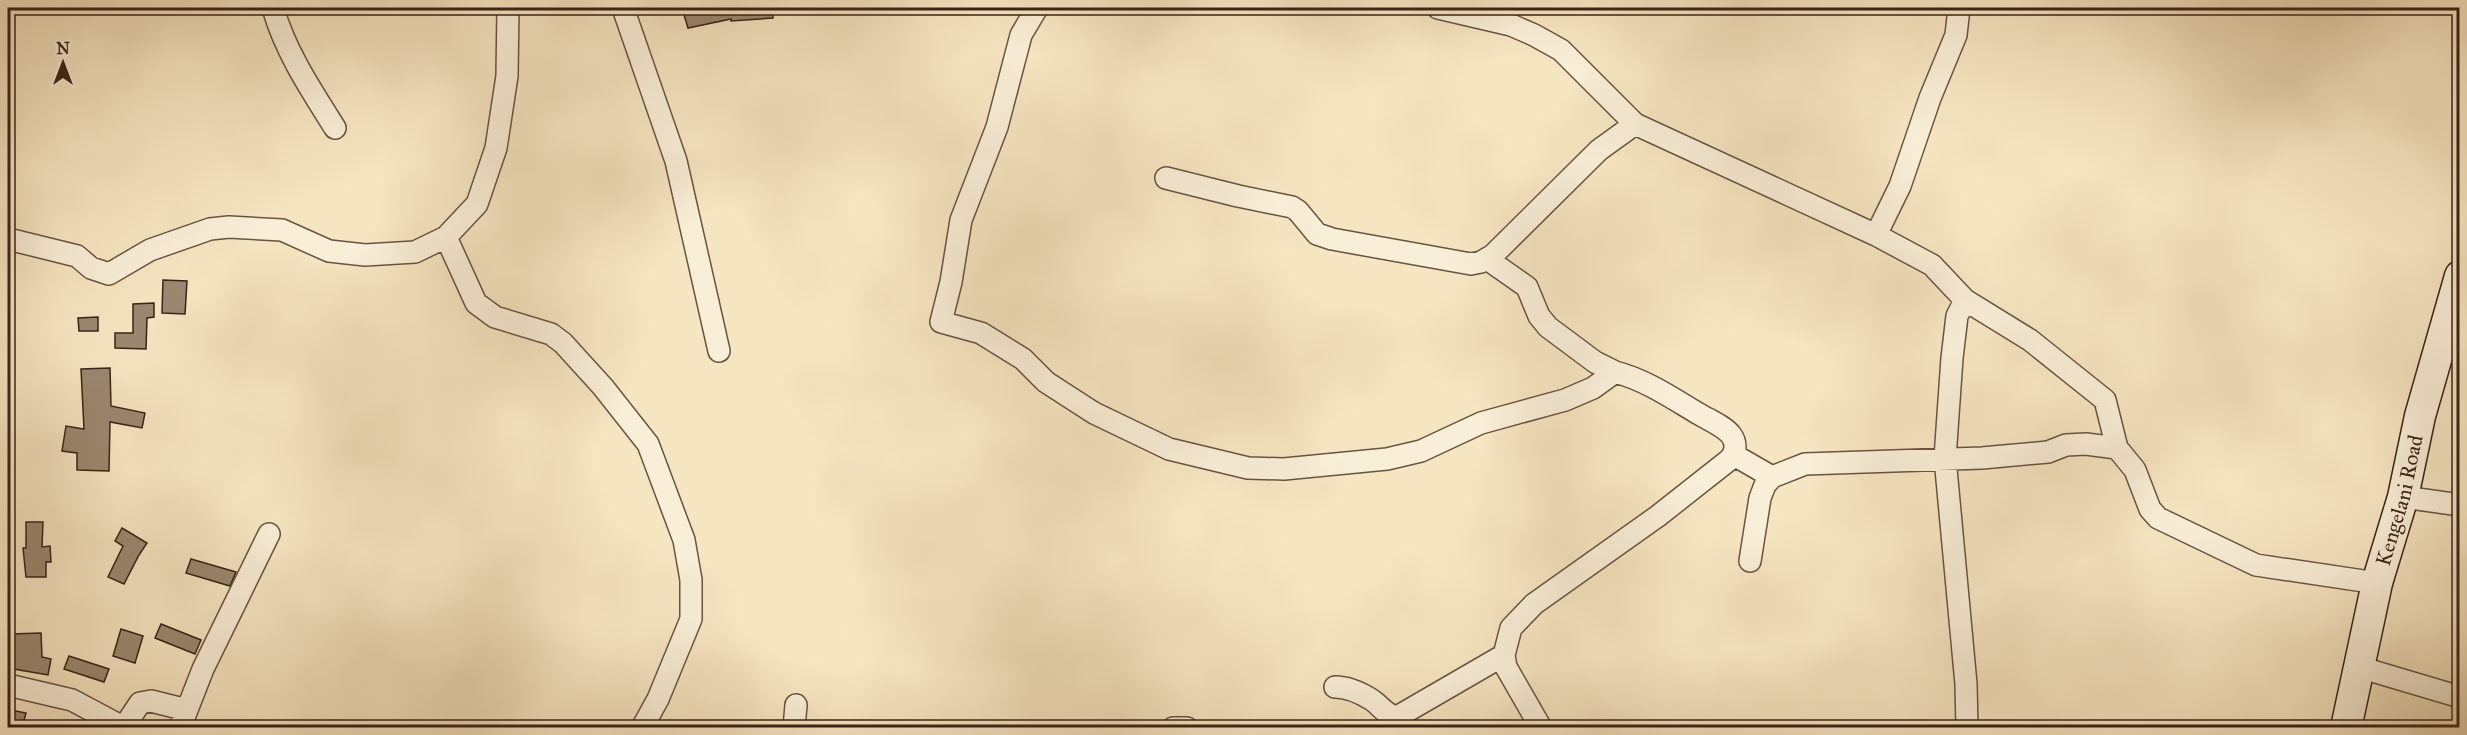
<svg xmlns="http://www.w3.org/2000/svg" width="2467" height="735" font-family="'IM FELL Great Primer',serif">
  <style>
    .building { fill: #9b8870; stroke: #382318; stroke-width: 1.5 }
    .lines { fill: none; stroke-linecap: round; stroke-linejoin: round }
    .street-casing { stroke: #685442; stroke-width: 24 }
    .secondary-casing { stroke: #382318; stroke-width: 33 }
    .street { stroke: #f9eed7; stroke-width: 21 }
    .secondary { stroke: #f9eed7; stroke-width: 30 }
    .labels { text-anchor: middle; stroke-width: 6; stroke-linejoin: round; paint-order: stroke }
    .street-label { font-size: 21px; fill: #382318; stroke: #f9eed7 }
  </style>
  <rect width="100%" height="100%" fill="#f6e5c1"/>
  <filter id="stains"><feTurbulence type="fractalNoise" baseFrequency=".00333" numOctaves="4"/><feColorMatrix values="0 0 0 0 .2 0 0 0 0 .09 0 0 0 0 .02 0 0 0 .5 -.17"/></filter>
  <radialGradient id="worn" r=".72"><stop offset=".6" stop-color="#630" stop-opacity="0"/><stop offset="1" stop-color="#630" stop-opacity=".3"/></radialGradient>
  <path class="building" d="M682 8H773V18L731 21V19L688 28Z
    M163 280 187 281 185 314 162 313Z
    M154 303V317L147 318 146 349 115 348V333H133V304Z
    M98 317V331H79L78 318Z
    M110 368 111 406 145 413 142 428 110 422 109 471 77 470V453L62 451 66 426 84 429 81 369Z
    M26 522H43L42 547 50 546 51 562H46V577H26L23 548H26Z
    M122 528 147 543 139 555 124 584 108 577 123 546 115 541Z
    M191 559 236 572 230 586 186 573Z
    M161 624 201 640 195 654 155 638Z
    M121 629 143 636 135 663 113 656Z
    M41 633 42 657 51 659 48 675 8 668V652H11V634Z
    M69 656 109 669 104 682 64 669Z
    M11 710 26 713 22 728H8Z"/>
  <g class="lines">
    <defs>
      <path id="street" d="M273 8C285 51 311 90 335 128
        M623 8 676 161 719 351
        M1037 8 1021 35 997 127 961 220 951 282 941 322 981 333 1023 359 1046 382 1094 413 1169 449 1248 468 1284 469 1387 459 1421 451 1481 423 1565 400 1593 388 1615 372C1646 380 1672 398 1699 414 1709 420 1724 426 1731 435 1737 443 1736 453 1729 460L1658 516 1534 604 1511 628 1504 655 1506 667 1541 728
        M1438 8 1511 25 1534 35 1561 50 1635 124 1876 235 1932 265 1965 300 2030 340 2105 400 2117 448
        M1166 178 1238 196 1292 207 1298 211 1317 234 1332 239 1471 264 1481 262 1493 255 1599 150 1635 124
        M1876 235 1900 186 1930 98 1956 35 1959 8
        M446 237 477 204 496 148 507 76 508 8
        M8 239 77 256 91 268 109 274 150 250 210 229 229 227 282 230 329 251 365 255 415 252 446 237 476 303 495 317 551 334 563 343 603 387 648 444 684 540 691 580V619L658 699 642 728
        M1487 259 1527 287 1539 316 1548 327 1595 362 1615 372
        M1965 300 1957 316 1952 358 1945 458 1966 684 1967 728
        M1734 455 1772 477
        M2403 497 2460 505
        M1750 561 1760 498 1765 485 1772 477 1805 464 1982 458 2048 452 2066 445 2086 444 2117 448 2135 470 2150 509 2158 518 2256 565 2377 583
        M2359 667 2460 697
        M8 685 72 700 119 725 126 724 140 703 151 701 187 710
        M1335 687C1348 687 1361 693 1372 700 1381 706 1385 715 1397 717L1504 655
        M180 728 203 669 269 534
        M794 728 796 705
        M1173 728H1187"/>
      <g id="secondary">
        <path id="s1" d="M2346 728 2377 583 2403 497 2420 416 2460 276"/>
      </g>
    </defs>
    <use href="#street" class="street-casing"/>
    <use href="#secondary" class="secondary-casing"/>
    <use href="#street" class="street"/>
    <use href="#secondary" class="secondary"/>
  </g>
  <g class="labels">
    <g class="street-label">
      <text dy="7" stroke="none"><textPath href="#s1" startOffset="234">Kengelani Road</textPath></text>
    </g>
  </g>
  <rect width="2467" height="735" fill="none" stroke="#f6e5c1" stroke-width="30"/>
  <rect x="9" y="9" width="2449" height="717" fill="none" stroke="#382318" stroke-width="3"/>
  <rect x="15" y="15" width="2437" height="705" fill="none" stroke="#382318" stroke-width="1.5"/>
  <g transform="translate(63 63)" stroke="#f9eed7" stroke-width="4.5" paint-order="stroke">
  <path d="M0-4.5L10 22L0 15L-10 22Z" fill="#382318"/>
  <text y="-9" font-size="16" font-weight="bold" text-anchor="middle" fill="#382318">N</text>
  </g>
  <rect width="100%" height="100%" filter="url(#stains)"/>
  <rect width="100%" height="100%" fill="url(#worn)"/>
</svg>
